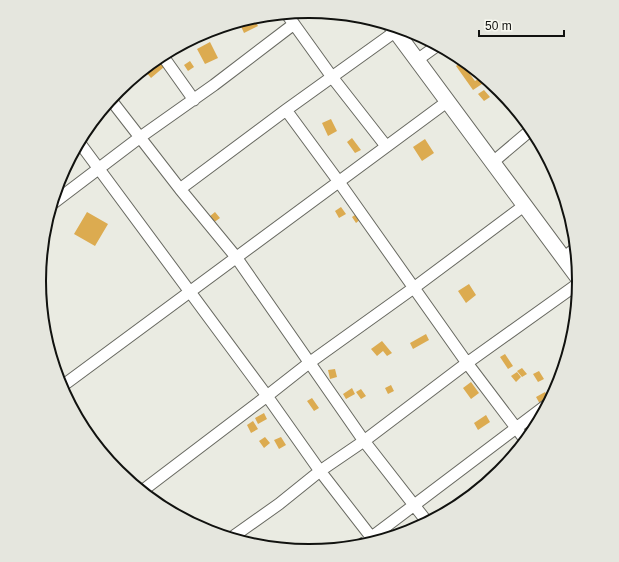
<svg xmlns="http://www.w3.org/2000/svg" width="619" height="562" font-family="Helvetica,sans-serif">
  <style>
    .building { fill: #dcab50 }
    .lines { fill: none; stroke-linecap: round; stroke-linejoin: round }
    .street-casing { stroke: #686961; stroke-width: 13 }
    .secondary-casing { stroke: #686961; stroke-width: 17 }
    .street { stroke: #fff; stroke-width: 11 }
    .secondary { stroke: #fff; stroke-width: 15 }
    .rim { fill: none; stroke: #11120f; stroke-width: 2 }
  </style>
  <rect width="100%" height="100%" fill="#eaebe2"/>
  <path class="building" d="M253 17 258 26 244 33 239 22Z
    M210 42 218 58 205 64 197 49Z
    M159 61 164 67 151 78 146 72Z
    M190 61 194 67 188 71 184 65Z
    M461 62 475 81 483 76 494 85 490 88 485 82 473 90 456 66Z
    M484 90 490 97 484 101 478 94Z
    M331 119 337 131 328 136 322 123Z
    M352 138 361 150 355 153 347 142Z
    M425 139 434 153 422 161 413 147Z
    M341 207 346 214 339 218 335 211Z
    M87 212 108 224 95 246 74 234Z
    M215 212 220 218 213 223 209 217Z
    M358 213 362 218 356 223 352 217Z
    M469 284 476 295 466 303 458 291Z
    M426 334 429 340 413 349 410 343Z
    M382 341 392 353 387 356 383 351 377 356 371 349Z
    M505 354 513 366 508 369 500 357Z
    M522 368 527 374 522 377 517 371Z
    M335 369 337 377 330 379 328 370Z
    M539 371 544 379 538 382 533 374Z
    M517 372 521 377 516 382 511 376Z
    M471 382 479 393 471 399 463 388Z
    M391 385 394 391 388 394 385 388Z
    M352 388 355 394 346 399 343 394Z
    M361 389 366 396 361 399 356 392Z
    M545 392 549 399 540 404 536 397Z
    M312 398 319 408 314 411 307 401Z
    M264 413 267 419 258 424 255 418Z
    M486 415 490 422 478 430 474 423Z
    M253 421 258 429 251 433 247 425Z
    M265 437 270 443 264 448 259 441Z
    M281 437 286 445 279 449 274 440Z
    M445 508 449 511 436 518Z"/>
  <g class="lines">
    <defs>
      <path id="street" d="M286 13 332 77 386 146
        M162 55 194 100
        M417 60 438 45
        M111 100 180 189 236 257 364 441 428 523
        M286 110 339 182 467 363 526 441
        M79 142 267 396 320 471 375 542
        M493 162 532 129
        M180 189 286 110 396 31
        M52 204 139 138 214 85 294 24
        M563 258 576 248
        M61 387 448 101
        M142 491 267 396 309 363 415 287 525 205
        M231 538 279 504 320 471 364 441 467 363 579 283
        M360 546 548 404"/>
      <path id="secondary" d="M391 25 579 279"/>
    </defs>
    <use href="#street" class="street-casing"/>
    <use href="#secondary" class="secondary-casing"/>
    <use href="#street" class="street"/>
    <use href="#secondary" class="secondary"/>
  </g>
  <path d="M0 0H619V562H0ZM46 281a263 263 0 1 1 526 0a263 263 0 1 1-526 0Z" fill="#e5e6de" fill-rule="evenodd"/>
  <path class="rim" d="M46 281a263 263 0 1 1 526 0a263 263 0 1 1-526 0Z"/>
  <path d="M479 30v6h85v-6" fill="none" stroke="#11120f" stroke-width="2"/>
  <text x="485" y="30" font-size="12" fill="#11120f" stroke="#f7f8f0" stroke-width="3" paint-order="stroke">50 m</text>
</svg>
